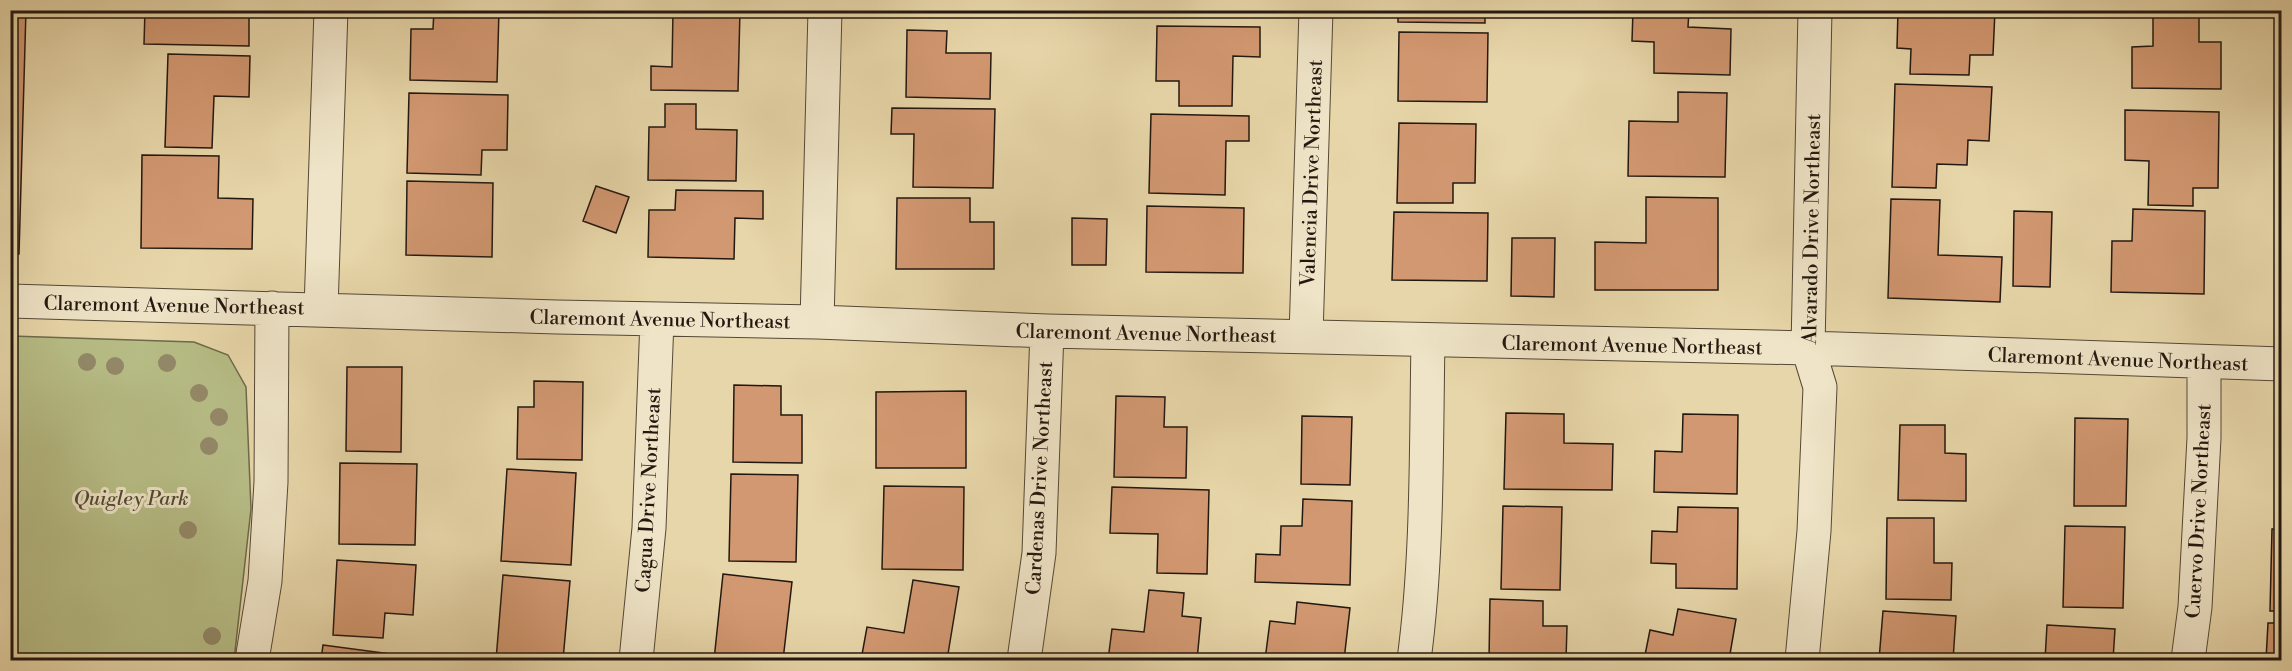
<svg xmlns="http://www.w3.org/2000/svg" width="2292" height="671" font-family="'Libre Bodoni',serif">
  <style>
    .green { fill: #b7bd86; stroke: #6d6a4b; stroke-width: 1.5 }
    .building { fill: #d29871; stroke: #231810; stroke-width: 1.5 }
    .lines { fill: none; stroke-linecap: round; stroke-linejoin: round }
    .minor-casing { stroke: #544836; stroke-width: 35 }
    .minor { stroke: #efe4c7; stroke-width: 33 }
    .tree { fill: #938968 }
    .labels { text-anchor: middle; stroke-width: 6; stroke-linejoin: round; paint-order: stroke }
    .street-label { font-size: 20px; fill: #231810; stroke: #efe4c7 }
    .park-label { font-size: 20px; font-style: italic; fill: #4f4a33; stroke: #efe4c7 }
  </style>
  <rect width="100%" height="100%" fill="#e7d6a9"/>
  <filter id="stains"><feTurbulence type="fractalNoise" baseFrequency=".00333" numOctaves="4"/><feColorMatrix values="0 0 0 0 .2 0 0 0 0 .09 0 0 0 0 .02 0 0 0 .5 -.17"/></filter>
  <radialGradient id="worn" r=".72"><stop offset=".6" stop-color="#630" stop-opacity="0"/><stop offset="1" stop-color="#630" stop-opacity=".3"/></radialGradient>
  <path class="green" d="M11 336 194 342 228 355 246 387 251 509 234 660H11Z"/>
  <path class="building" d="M10 10H26L19 254 10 253Z
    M145 10H249V46L144 44Z
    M434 10H499L497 82 410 80 411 29H433Z
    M673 10H740L738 91 651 90V66L672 67Z
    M1398 10H1485V23L1398 22Z
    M1633 10H1689L1688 27 1731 29 1730 75 1654 73V42L1632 41Z
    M1898 10H1995L1993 55H1970L1969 75 1910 74 1911 49 1897 48Z
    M2153 10H2199V42H2221V89L2132 88V47L2153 46Z
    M1157 26 1260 27V57L1233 56 1232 106H1179V81H1156Z
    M907 30 947 31 946 53H991L990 99 906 97Z
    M1399 32 1488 33 1487 102 1398 101Z
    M168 54 250 56 249 97 214 96 212 148 165 147Z
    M1895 84 1992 87 1989 141 1968 140 1967 165 1937 164 1936 188 1892 187Z
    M1678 92 1727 93 1725 177 1628 176 1629 121 1678 122Z
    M409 93 508 95 507 150H482L481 175 407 173Z
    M665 104H696V129L737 130 736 181 648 180 649 127H665Z
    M892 108 995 109 993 188 913 187 914 134H891Z
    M2125 110 2219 112 2218 188H2193V206L2148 205 2149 161 2125 160Z
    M1151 114 1249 116V141H1226L1225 195 1149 193Z
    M1399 123 1476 124 1475 183H1453V203H1397Z
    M142 155 219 156 218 198 253 199 252 249 141 248Z
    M407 181 493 183 492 257 406 255Z
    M596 186 629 197 616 233 583 221Z
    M676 190 763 191V219L735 218 734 259 648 257 649 210H675Z
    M1646 197 1718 198V290H1595V242L1646 243Z
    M897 198H970V222H994V269H896Z
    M1891 199 1940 200 1938 255 2002 257 2000 302 1888 298Z
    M1147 206 1244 208 1243 273 1146 272Z
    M2133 209 2205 211 2204 294 2111 292 2112 241H2132Z
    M2014 211 2052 212 2050 287 2013 286Z
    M1394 212 1488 213 1487 281 1392 280Z
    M1072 218 1107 219 1106 265H1072Z
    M1512 238H1555L1554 297 1511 296Z
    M347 367H402L401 452 346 451Z
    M534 381 583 382 582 460 517 459 518 407H534Z
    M734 385 781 386V415H802V463L733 462Z
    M966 391V468H876V392Z
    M1116 396 1165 397 1164 427H1187L1186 478 1114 477Z
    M1506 413 1564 414V443L1613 444 1612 490 1504 489Z
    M1683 414 1738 415 1737 494 1654 492 1655 451 1682 452Z
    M1302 416 1352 417 1350 485 1301 484Z
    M2075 418 2128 419 2126 506H2074Z
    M1900 425H1945V453L1966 454V501L1898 500Z
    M340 463 417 464 415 545 339 544Z
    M507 469 576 473 571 565 501 561Z
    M731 474 798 475 796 562 729 561Z
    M884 486 964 487 963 570 882 569Z
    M1112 487 1209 490 1207 574 1157 573 1158 534 1110 533Z
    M1303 499 1352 501 1350 585 1255 582 1256 554 1280 555 1281 526H1302Z
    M1503 506 1562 507 1560 590 1501 589Z
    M1678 507 1738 508 1737 589 1676 588V564L1651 563 1652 531 1677 532Z
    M1887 518H1934V563H1952L1951 600 1886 599Z
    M2065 526 2125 527 2123 608 2063 607Z
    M2272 529H2282V611H2270Z
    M337 560 416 565 413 615 385 613 383 638 333 635Z
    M723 574 792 582 783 660H714Z
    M503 575 570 581 563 660H496Z
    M913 580 959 587 947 660H861L867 627 904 633Z
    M1149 590 1184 593 1182 616 1201 618 1197 660H1108L1112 629 1144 632Z
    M1490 599 1543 601V626H1567L1566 660H1489Z
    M1297 602 1350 608 1344 660H1265L1270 621 1295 624Z
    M1678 609 1736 619 1729 660H1644L1650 630 1673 635Z
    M1883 611 1956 616 1953 660H1879Z
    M2268 623H2282V660H2266Z
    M2047 625 2115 629 2113 660H2045Z
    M323 645 428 659V660H321Z"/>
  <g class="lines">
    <defs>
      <path id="minor" d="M10 301 557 317 817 322 1047 331 1808 348 2282 364
        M321 309 331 10
        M817 322 825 10
        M1306 336 1316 10
        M252 660 265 581 271 482 272 308
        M636 660 649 528 657 320
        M1024 660 1039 553 1047 331
        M1414 660C1428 555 1426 447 1428 340
        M1802 660 1814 531 1820 387 1808 348 1815 10
        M2188 660 2195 607 2204 438V362"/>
    </defs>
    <use href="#minor" class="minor-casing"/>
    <use href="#minor" class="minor"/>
  </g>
  <g class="tree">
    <circle cx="87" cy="362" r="9"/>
    <circle cx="167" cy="363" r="9"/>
    <circle cx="115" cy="366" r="9"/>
    <circle cx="199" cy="393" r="9"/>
    <circle cx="219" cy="417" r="9"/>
    <circle cx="209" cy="446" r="9"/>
    <circle cx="188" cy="530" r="9"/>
    <circle cx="212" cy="636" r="9"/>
  </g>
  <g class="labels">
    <g class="street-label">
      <text transform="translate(1311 173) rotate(-88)" y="7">Valencia Drive Northeast</text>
      <text transform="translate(1811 229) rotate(-89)" y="7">Alvarado Drive Northeast</text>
      <text transform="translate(174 305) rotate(1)" y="7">Claremont Avenue Northeast</text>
      <text transform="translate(660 319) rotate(1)" y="7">Claremont Avenue Northeast</text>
      <text transform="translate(1146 333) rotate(1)" y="7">Claremont Avenue Northeast</text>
      <text transform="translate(1632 345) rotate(1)" y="7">Claremont Avenue Northeast</text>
      <text transform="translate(2118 359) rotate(2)" y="7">Claremont Avenue Northeast</text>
      <text transform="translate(1039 478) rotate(-87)" y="7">Cardenas Drive Northeast</text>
      <text transform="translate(648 490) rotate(-87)" y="7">Cagua Drive Northeast</text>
      <text transform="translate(2198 511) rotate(-87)" y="7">Cuervo Drive Northeast</text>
    </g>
    <g class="park-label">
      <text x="131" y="505">Quigley Park</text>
    </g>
  </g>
  <rect width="2292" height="671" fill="none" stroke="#e7d6a9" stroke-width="36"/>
  <rect x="12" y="12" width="2268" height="647" fill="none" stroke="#231810" stroke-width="3"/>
  <rect x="18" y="18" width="2256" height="635" fill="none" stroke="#231810" stroke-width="1.5"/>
  <rect width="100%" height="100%" filter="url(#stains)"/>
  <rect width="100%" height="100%" fill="url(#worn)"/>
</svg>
